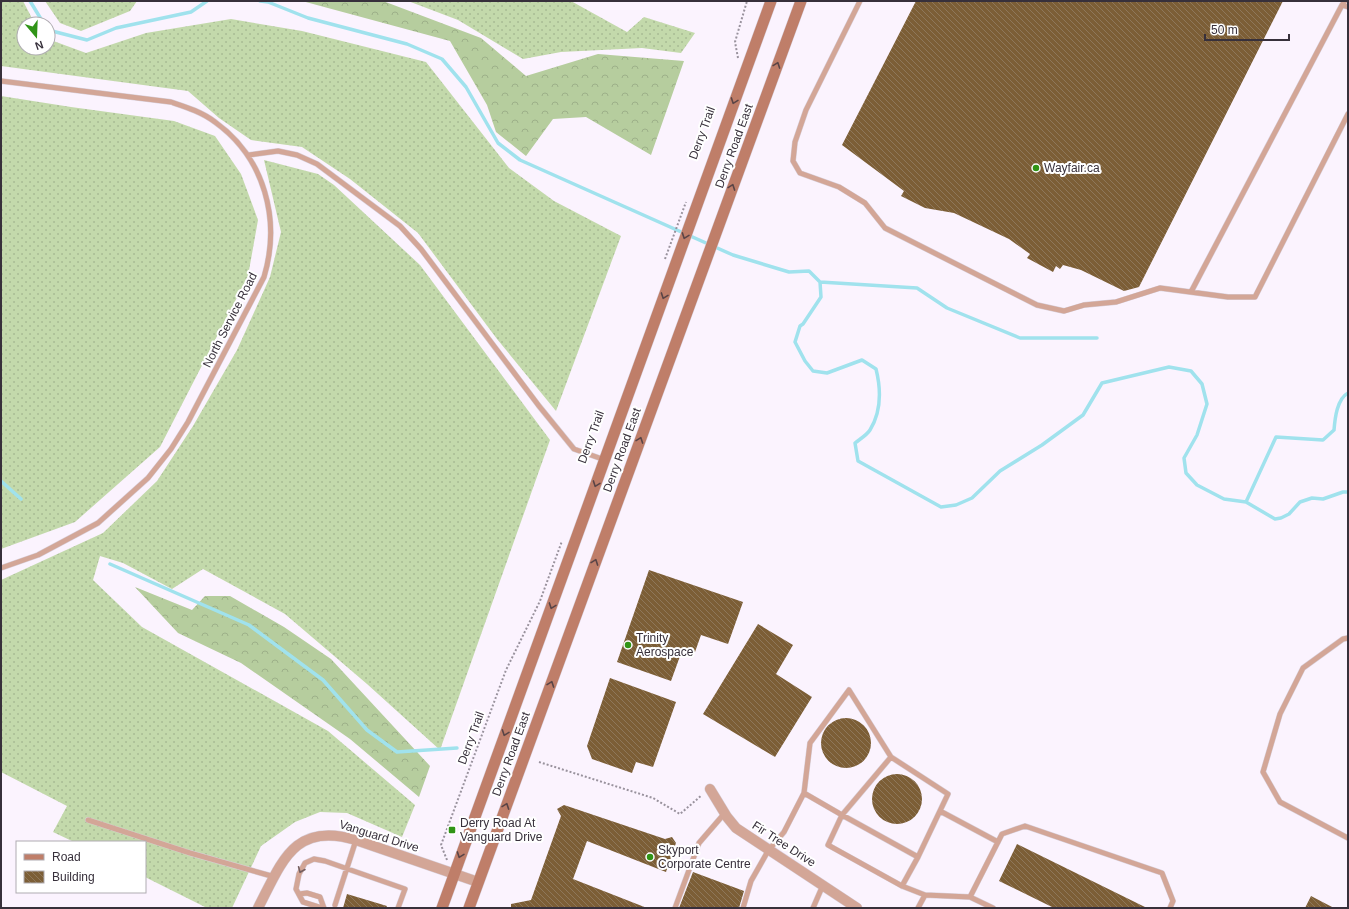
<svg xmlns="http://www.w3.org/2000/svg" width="1349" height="909" font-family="Arial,sans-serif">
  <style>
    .grass { fill: url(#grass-dots) }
    .forest { fill: url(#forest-crowns) }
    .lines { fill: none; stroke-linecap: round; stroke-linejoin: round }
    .stream { stroke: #a0e2ed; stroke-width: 3.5 }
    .building { fill: url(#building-back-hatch) }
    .service-casing { stroke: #d8d0db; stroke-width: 6 }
    .minor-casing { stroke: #d8d0db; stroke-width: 11 }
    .secondary-casing { stroke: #d8d0db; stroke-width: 12 }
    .path { stroke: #99929d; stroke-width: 2; stroke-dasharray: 2 2; stroke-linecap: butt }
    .service { stroke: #d3a697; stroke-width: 5 }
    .minor { stroke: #d3a697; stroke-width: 10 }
    .secondary { stroke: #bf7e69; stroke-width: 11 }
    .oneway { stroke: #594446 }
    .oneway2 { stroke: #755f60 }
    .poi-dot { fill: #309416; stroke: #fff; stroke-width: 1.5 }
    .labels { text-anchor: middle; stroke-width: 4; stroke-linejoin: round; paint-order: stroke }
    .street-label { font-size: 12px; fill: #37303b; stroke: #fff }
    .poi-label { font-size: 12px; fill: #37303b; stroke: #fff; text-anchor: start }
  </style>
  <defs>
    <pattern id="grass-dots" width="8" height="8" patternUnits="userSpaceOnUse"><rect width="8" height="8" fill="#c3d9ab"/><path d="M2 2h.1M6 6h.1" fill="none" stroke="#a8bb94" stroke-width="1.8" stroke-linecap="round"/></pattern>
    <pattern id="forest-crowns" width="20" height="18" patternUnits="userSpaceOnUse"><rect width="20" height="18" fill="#b6cd9e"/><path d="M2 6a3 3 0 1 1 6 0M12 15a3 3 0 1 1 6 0" fill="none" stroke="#9db089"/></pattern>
    <pattern id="building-back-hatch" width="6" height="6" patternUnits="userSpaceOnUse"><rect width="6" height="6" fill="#7c5e36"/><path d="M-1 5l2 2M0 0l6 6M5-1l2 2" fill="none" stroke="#8e775a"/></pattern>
  </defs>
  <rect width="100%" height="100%" fill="#fbf3fe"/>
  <path class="grass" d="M1 1H23L35 24H24V48H48V39L86 53 146 33 231 19 302 31 426 62 509 168 554 201 621 236 556 411 497 339 418 233 350 179 302 147 251 140 219 118 188 91 1 66Z
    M45 1H137L130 11 81 31 60 23Z
    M408 1H571L627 32 644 17 695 33 681 53 642 48 561 52 523 59 458 20Z
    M1 96 71 107 174 121 215 136 241 174 258 220 248 276 160 447 75 522 1 549Z
    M264 160 318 174 334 185 420 265 550 440 440 750 367 684 285 614 203 569 172 589 123 563 100 556 93 580 142 627 328 731 415 805 402 837 347 813 320 812 295 822 261 846 232 908H207L145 877V842H74L53 832 67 806 1 772V580L103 533 157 481 193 426 237 350 270 277 281 232Z"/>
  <path class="forest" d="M302 1H383L481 38 526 76 598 54 684 61 651 155 586 117 553 119 526 156 496 132 487 105 450 41Z
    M135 587 192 610 205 596H230L284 627 331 659 430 766 419 797 350 739 241 663 178 633Z"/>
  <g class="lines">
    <path class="stream" d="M30 1 44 24
      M260 1 268 2 308 18 407 44 442 59 466 87 498 143 520 160 733 255 789 272 809 271 820 282 821 297 803 324 800 326 795 342 805 361 813 371 827 373 862 360 876 369C881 389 881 412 870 430 867 435 860 439 855 443L858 461 941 507 956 505 972 498 1000 471 1042 445 1083 415 1102 383 1169 367 1191 371 1202 384 1207 404 1197 435 1184 458 1186 473 1197 485 1224 499 1246 502 1275 519 1281 518 1289 514 1300 502 1312 498 1323 499 1343 492H1348
      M48 30 87 40 116 28 191 12 207 1
      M820 282 917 288 947 308 1020 338H1097
      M1 481 21 499
      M1246 502 1276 437 1323 440 1334 430C1335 418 1337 399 1348 393
      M110 564 249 625 323 680 367 730 397 752 457 748"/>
  </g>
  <path class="building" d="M916 1H1283L1139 287 1124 291 1081 270 1063 265 1060 269 1056 266 1053 272 1027 258 1030 254 1009 239 954 213 925 208 901 196 904 191 842 145Z
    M649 570 743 602 728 644 701 635 695 652 683 648 671 681 617 662Z
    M758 624 793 645 776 674 812 697 775 757 703 714Z
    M610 678 676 702 653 767 636 762 632 773 592 759 587 746Z
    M821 743a25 25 0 1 1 50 0a25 25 0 1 1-50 0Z
    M872 799a25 25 0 1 1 50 0a25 25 0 1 1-50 0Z
    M564 805 665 839 672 837 676 843 666 872 587 841 573 879 647 908H511V904L531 900 561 816 557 809Z
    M1017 844 1147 908H1054L999 881Z
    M693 872 744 891 739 908H679Z
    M347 894 387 906 386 908H343Z
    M1311 896 1334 908H1305Z"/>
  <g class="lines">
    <defs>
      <path id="service" d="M860 1 806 110 795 142 793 161 800 173 839 187 865 203 885 228 1037 305 1064 311 1084 305 1116 302 1160 288 1228 297H1255L1348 114
        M1345 1 1342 5 1348 7
        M1 81 171 102C186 107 202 112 215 122 265 158 281 220 264 277L188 422 171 449 148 478 98 523 38 555 1 568
        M249 155 278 151 297 155 317 164 400 226 421 249 539 406 574 449 605 460
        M1191 292 1342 5
        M1348 638 1343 639 1303 668 1280 714 1263 772 1280 802 1348 838
        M804 793 810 743 849 690 891 757 948 794 918 857
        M940 811 998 842
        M88 820 190 853 275 877
        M902 886 918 857 842 815 828 845 902 886 925 895 970 897
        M299 894 307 893 320 897 324 908
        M335 905 356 840
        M322 908 303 902 296 889 299 874 305 863 314 859 325 861 405 889 398 908
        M675 908 699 843 724 814
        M743 908 751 881 768 851 784 832 804 793 842 815 891 757
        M813 908 823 885
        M918 908 925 895
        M993 908 970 897 1002 834 1025 826 1162 873 1173 901 1170 908"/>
      <path id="minor" d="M710 789 727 817 736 828 857 908
        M258 908C282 862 294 821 356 840L478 882"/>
      <path id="secondary" d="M442 908 771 1
        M469 908 801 1"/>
    </defs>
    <use href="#service" class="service-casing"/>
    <use href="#minor" class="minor-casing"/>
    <use href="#secondary" class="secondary-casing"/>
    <path class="path" d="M738 58 735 42 747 1
      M665 259 686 202
      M539 762 653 798 680 814 702 795
      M447 860 441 845 506 670 540 601 562 541"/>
    <use href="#service" class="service"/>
    <use href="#minor" class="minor"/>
    <use href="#secondary" class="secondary"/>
  </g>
  <defs><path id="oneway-chevron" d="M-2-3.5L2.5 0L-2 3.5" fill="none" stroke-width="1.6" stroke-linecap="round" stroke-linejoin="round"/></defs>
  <g class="oneway">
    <use href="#oneway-chevron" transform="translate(777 65) rotate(-70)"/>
    <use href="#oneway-chevron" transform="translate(734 101) rotate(110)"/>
    <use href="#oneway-chevron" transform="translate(732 187) rotate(-70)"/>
    <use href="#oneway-chevron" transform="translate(685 236) rotate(110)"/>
    <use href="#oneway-chevron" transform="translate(664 296) rotate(110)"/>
    <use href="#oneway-chevron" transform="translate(640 440) rotate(-70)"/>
    <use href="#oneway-chevron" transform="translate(596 484) rotate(110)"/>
    <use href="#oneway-chevron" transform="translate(595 562) rotate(-70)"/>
    <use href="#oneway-chevron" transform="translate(552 606) rotate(110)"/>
    <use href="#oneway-chevron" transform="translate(551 684) rotate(-70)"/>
    <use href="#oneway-chevron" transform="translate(505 733) rotate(110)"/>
    <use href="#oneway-chevron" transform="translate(506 806) rotate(-70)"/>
    <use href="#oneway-chevron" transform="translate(460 855) rotate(110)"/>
  </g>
  <use class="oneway2" href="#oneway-chevron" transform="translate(301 870) rotate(113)"/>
  <g class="poi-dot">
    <circle cx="1036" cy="168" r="4"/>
    <circle cx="628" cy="645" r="4"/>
    <rect x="448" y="826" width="8" height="8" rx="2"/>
    <circle cx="650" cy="857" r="4"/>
  </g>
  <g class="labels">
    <g class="street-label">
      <text transform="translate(702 133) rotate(-70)" y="4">Derry Trail</text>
      <text transform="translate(734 146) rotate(-70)" y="4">Derry Road East</text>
      <text transform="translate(230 320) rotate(-63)" y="4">North Service Road</text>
      <text transform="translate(591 437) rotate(-70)" y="4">Derry Trail</text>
      <text transform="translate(622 450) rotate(-70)" y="4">Derry Road East</text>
      <text transform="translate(471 738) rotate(-70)" y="4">Derry Trail</text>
      <text transform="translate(511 754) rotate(-70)" y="4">Derry Road East</text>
      <text transform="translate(379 836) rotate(17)" y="4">Vanguard Drive</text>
      <text transform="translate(784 844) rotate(33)" y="4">Fir Tree Drive</text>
    </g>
    <g class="poi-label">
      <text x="1044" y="172">Wayfair.ca</text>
      <text x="636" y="642">Trinity<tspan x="636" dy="14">Aerospace</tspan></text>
      <text x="460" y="827">Derry Road At<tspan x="460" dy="14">Vanguard Drive</tspan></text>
      <text x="658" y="854">Skyport<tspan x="658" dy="14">Corporate Centre</tspan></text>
    </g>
  </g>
  <rect width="1349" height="909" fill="none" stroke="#37303b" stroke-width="4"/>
  <rect x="16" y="841" width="130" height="52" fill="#ffffff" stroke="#afacb1"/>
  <rect x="24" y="854" width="20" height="6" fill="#bf7e69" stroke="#afacb1"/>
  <text x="52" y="861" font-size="12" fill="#37303b">Road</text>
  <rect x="24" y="871" width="20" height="12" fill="url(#building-back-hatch)" stroke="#afacb1"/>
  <text x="52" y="881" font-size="12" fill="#37303b">Building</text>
  <g transform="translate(36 36) rotate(161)"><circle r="19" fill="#ffffff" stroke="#afacb1"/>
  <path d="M0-3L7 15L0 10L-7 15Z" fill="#309416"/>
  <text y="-6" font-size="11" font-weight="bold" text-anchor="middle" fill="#37303b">N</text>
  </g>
  <path d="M1205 34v6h84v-6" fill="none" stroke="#37303b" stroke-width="2"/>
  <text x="1211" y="34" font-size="12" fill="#37303b" stroke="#ffffff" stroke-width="3" paint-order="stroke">50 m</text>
</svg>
